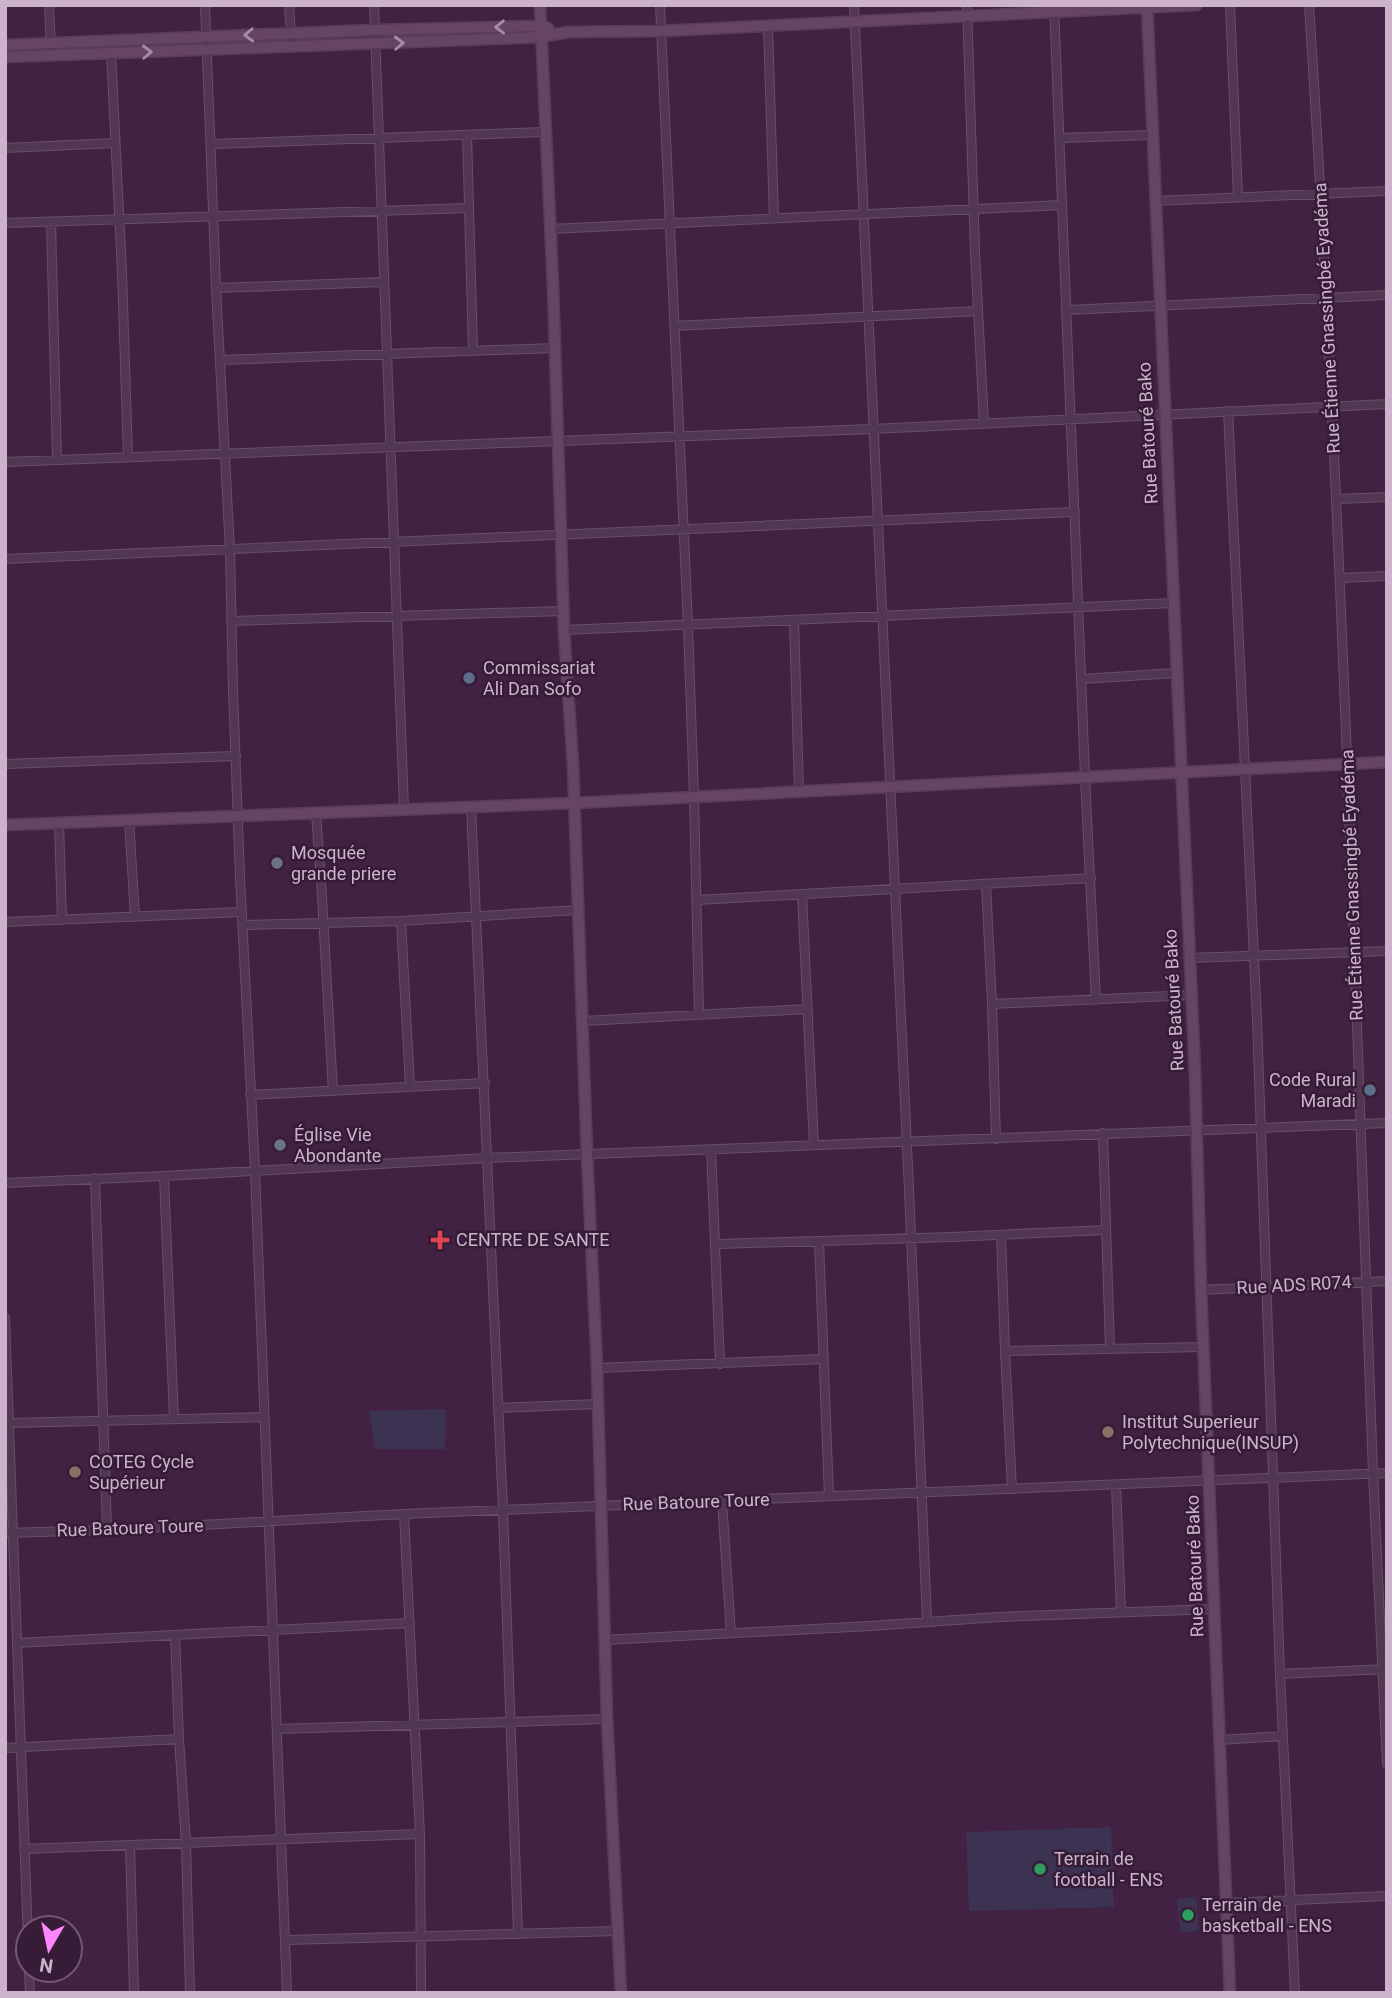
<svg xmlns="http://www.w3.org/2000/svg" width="1392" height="1998" font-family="Roboto,sans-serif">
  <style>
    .grass { fill: #3c3252 }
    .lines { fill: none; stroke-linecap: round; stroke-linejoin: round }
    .street-casing { stroke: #694f68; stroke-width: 10 }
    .secondary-casing { stroke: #573d57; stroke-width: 13 }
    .street { stroke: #513751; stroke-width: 8 }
    .secondary { stroke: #654464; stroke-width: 10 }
    .oneway { stroke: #a88ca7 }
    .service-dot { fill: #5c6f8a; stroke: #361c36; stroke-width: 2.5 }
    .worship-dot { fill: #6b7280; stroke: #361c36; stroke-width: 2.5 }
    .health-dot { fill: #e0444e; stroke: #361c36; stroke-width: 2.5 }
    .education-dot { fill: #8d6e63; stroke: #361c36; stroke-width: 2.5 }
    .leisure-dot { fill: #2e9e5b; stroke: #361c36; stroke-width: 2.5 }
    .labels { text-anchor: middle; stroke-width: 5; stroke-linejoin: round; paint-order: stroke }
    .street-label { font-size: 18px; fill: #ccb3cb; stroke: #361c36 }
    .poi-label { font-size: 18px; fill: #ccb3cb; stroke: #361c36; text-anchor: start }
  </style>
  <rect width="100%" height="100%" fill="#412242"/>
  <path class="grass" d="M446 1409 445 1449H375L369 1411Z
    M1111 1827 1114 1907 969 1911 966 1832Z
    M1196 1897 1199 1931 1180 1932 1177 1899Z"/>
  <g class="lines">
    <defs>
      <path id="street" d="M49 5 51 48
        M205 5 216 288 230 550 233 691 240 877 255 1171 287 1993
        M289 5 292 47
        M374 5 404 809
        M660 5 688 625 694 797 699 1014
        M854 5 909 1190 927 1622
        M967 5 975 252 984 424
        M1054 5 1085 777 1096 1000
        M1230 5 1238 198
        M1309 5C1341 494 1355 983 1373 1473 1377 1570 1383 1667 1387 1764
        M768 26 774 219
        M111 53 122 272 128 457
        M467 135 473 351
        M1060 138 1152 135
        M211 144 545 132
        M5 148 115 143
        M1155 201 1387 191
        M51 222 57 460
        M5 223 469 208
        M550 229 1062 205
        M216 288 384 282
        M1067 310 1387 295
        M674 326 978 311
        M220 360 555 348
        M1228 411 1257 1020 1280 1674 1295 1993
        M5 462 873 429 1387 404
        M1336 499 1387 497
        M5 559 1075 512
        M1340 578 1387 576
        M794 620 799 791
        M231 621 563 611
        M564 630 1173 603
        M1082 679 1176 673
        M5 764 236 756
        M471 807 503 1510 518 1934
        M316 813 322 897 333 1091
        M129 820 135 917
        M59 823 62 920
        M986 884 992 1004 996 1139
        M802 894 814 1145
        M697 900 1091 878
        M401 921 410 1087
        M5 922 242 912
        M242 925 401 921 578 910
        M1190 958 1387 951
        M992 1004 1192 995
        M583 1021 808 1009
        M250 1095 485 1083
        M1103 1133 1110 1348
        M711 1149 720 1364
        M164 1176 174 1419
        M95 1178 107 1530
        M5 1183 164 1176 486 1158 1387 1123
        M1001 1235 1005 1351 1012 1489
        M819 1241 829 1496
        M717 1244 952 1237 1106 1230
        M1201 1290 1387 1281
        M5 1318 28 1940
        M1005 1351 1203 1347
        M597 1368 823 1359
        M498 1408 598 1404
        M8 1423 264 1417
        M1116 1485 1121 1611
        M722 1501 731 1633
        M404 1514 420 1834 421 1993
        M5 1533 107 1530 404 1514 1387 1473
        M175 1635 179 1739 186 1843 190 1993
        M605 1640 870 1626 999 1617 1214 1609
        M17 1643 410 1623
        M1280 1674 1387 1669
        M277 1729 607 1719
        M1219 1740 1283 1736
        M5 1748 179 1739
        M130 1845 134 1993
        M24 1849 420 1834
        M1226 1903 1387 1896
        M286 1940 618 1931
        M29 1970 30 1993"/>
      <path id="secondary" d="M540 5 553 286 564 630 573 765 587 1154 597 1368 607 1719 621 1993
        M1147 5 1195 1072 1201 1290 1230 1993
        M5 45 374 30 541 26 548 28
        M5 57 541 37 568 32 660 31 1197 5
        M5 825 574 803 1387 762"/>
    </defs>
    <use href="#street" class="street-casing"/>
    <use href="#secondary" class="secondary-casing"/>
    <use href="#street" class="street"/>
    <use href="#secondary" class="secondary"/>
  </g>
  <defs><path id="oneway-chevron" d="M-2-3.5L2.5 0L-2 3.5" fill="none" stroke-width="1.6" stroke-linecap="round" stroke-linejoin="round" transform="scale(1.75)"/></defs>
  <g class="oneway">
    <use href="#oneway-chevron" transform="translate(500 27) rotate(179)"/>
    <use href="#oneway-chevron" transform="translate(249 35) rotate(178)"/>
    <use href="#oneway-chevron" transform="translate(399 43) rotate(-2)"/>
    <use href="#oneway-chevron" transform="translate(147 52) rotate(-2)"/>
  </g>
  <g class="service-dot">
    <circle cx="469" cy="678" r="7"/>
    <circle cx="1370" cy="1090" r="7"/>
  </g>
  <g class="worship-dot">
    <circle cx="277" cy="863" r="7"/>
    <circle cx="280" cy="1145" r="7"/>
  </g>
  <path class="health-dot" d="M436.5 1229.5h7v7h7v7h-7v7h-7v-7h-7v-7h7z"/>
  <g class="education-dot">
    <circle cx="1108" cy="1432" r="7"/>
    <circle cx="75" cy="1472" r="7"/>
  </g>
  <g class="leisure-dot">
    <circle cx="1040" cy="1869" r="7"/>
    <circle cx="1188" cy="1915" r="7"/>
  </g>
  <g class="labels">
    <g class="street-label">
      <text transform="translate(1327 318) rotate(-93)" y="6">Rue Étienne Gnassingbé Eyadéma</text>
      <text transform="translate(1148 433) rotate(-93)" y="6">Rue Batouré Bako</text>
      <text transform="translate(1352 885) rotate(-92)" y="6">Rue Étienne Gnassingbé Eyadéma</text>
      <text transform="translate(1174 1000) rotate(-93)" y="6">Rue Batouré Bako</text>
      <text transform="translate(1294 1285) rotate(-3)" y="6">Rue ADS R074</text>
      <text transform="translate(696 1502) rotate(-2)" y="6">Rue Batoure Toure</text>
      <text transform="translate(130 1528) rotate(-2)" y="6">Rue Batoure Toure</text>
      <text transform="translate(1195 1566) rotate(-92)" y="6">Rue Batouré Bako</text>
    </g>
    <g class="poi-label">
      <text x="483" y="674">Commissariat<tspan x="483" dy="21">Ali Dan Sofo</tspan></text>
      <text x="291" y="859">Mosquée<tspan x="291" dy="21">grande priere</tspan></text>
      <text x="1356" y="1086" text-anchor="end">Code Rural<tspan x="1356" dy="21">Maradi</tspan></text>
      <text x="294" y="1141">Église Vie<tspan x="294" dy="21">Abondante</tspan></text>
      <text x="456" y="1246">CENTRE DE SANTE</text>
      <text x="1122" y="1428">Institut Superieur<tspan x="1122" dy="21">Polytechnique(INSUP)</tspan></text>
      <text x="89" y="1468">COTEG Cycle<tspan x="89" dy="21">Supérieur</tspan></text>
      <text x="1054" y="1865">Terrain de<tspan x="1054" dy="21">football - ENS</tspan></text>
      <text x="1202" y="1911">Terrain de<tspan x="1202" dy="21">basketball - ENS</tspan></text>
    </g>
  </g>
  <rect width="1392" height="1998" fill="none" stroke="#ccb3cb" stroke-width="14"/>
  <g transform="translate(49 1949) rotate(189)"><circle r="33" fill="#361c36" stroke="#725872" stroke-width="2"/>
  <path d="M0-5L12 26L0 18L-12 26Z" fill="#ff85fc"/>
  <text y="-10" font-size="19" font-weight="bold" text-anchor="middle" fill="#ccb3cb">N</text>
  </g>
</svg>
